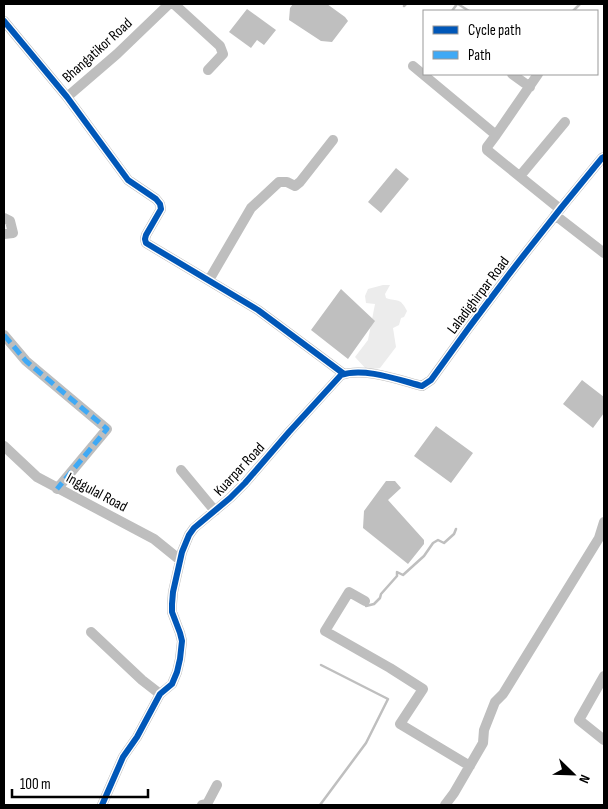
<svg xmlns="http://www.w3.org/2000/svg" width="608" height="809" font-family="'Sofia Sans Condensed',sans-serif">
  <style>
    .green { fill: #ececec }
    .water { fill: #bfbfbf }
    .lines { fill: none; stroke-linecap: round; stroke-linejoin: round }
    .stream { stroke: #bfbfbf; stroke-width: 2.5 }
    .canal { stroke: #bfbfbf; stroke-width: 10 }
    .minor { stroke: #bebebe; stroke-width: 10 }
    .quiet { stroke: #3fa9f5; stroke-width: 5; stroke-dasharray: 10 5; stroke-linecap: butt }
    .cycleway-casing { stroke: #fff; stroke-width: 9 }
    .cycleway { stroke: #0057b8; stroke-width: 6 }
    .labels { text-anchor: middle; stroke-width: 4; stroke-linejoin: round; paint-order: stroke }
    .street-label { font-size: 15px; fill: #000; stroke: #fff }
  </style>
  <rect width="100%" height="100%" fill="#fff"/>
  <path class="green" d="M383 285H390L385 294 386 298C398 302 400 297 407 311L404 317 401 318 399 325 393 328 396 347 380 368 367 370 355 357 368 340 375 304 366 303 365 296 368 289Z"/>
  <path class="water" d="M293 4H327L345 17 348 21 332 42 321 41 289 20 290 8Z
    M247 9 276 30 264 45 257 40 251 48 229 32Z
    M396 168 409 179 381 213 368 202Z
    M341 289 375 321 348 359 311 330Z
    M582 380 604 397V413L593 428 563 404Z
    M436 426 473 453 451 483 414 456Z
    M386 481H395L401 488 388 500 424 540V544L408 564 363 528 364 511Z"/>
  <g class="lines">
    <path class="stream" d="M458 4 469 11
      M404 6 406 4
      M452 11 457 4
      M573 11 580 4
      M366 606 374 604 380 598 381 594 397 576V572L403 575 424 556 433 543 438 540 444 543 454 534 456 529
      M320 805 366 743 388 699 321 665"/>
    <path class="canal" d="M604 676 579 720 604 740"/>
    <path class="minor" d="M174 4 220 46 223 54 208 70
      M4 21 67 97 128 180 156 199 160 204 161 209 146 235 145 239 146 243 258 310 344 374
      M413 66 496 135 487 147V150L560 209
      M512 74 530 87
      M67 97 117 54 169 4
      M496 135 538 74
      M520 176 565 122
      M555 215 604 253
      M4 218 10 221 13 233 4 234
      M209 280 251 208 279 182H287L295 186 300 182 333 140
      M4 335 26 361 107 429 57 489
      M4 446 37 477 154 539 180 560
      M181 470 215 511
      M365 601 349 592 325 631 390 668 423 689 400 724 470 766
      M91 632 142 680 160 694
      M102 805 123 757 137 737 160 694 172 684 177 672 180 659 182 641 180 633 172 612V604L173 592 182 552 189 535 194 528 230 498 245 483 289 432 341 375C364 367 399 380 422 386L431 380C485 304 542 230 602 158L604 157
      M202 805 207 804 217 785
      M445 805 454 793 483 743 484 730 495 702 503 694 599 538 604 522"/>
    <path class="quiet" d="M4 335 26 361 107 429 57 489"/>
    <defs>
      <path id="cycleway" d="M4 21 67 97 128 180 156 199 160 204 161 209 146 235 145 239 146 243 258 310 344 374
        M102 805 123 757 137 737 160 694 172 684 177 672 180 659 182 641 180 633 172 612V604L173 592 182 552 189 535 194 528 230 498 245 483 289 432 341 375C364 367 399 380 422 386L431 380C485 304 542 230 602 158L604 157"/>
    </defs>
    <use href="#cycleway" class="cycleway-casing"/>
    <use href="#cycleway" class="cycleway"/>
  </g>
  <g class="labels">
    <g class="street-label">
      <text transform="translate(97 50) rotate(-42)" y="5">Bhangatikor Road</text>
      <text transform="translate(478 295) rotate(-53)" y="5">Laladighirpar Road</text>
      <text transform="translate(239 469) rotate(-47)" y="5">Kuarpar Road</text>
      <text transform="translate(97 492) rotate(28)" y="5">Inggulal Road</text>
    </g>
  </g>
  <rect width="608" height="809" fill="none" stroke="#000000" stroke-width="10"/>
  <rect x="423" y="10" width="175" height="65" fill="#ffffff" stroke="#999999"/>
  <rect x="433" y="26" width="25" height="8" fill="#0057b8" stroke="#999999"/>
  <text x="468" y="35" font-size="15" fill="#000000">Cycle path</text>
  <rect x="433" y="51" width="25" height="8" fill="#3fa9f5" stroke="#999999"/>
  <text x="468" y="60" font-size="15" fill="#000000">Path</text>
  <g transform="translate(573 774) rotate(113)" stroke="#ffffff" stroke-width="4" paint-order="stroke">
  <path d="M0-4L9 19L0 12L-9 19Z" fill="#000000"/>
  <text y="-8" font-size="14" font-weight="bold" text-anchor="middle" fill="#000000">N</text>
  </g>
  <path d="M12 789v8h136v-8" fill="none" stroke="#000000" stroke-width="2.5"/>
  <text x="20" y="789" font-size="15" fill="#000000" stroke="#ffffff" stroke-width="4" paint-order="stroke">100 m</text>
</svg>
